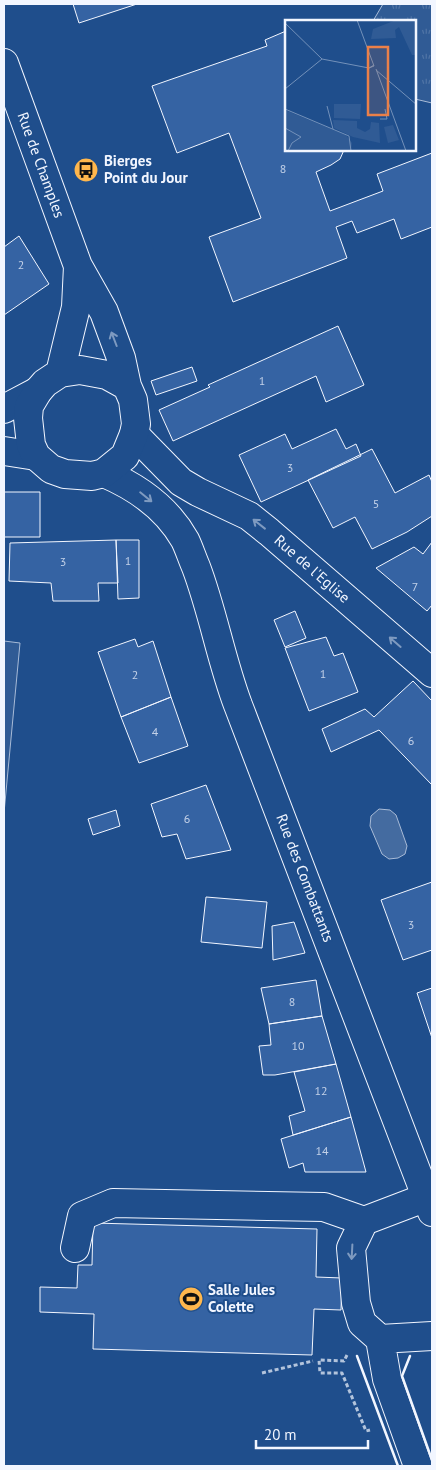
<svg xmlns="http://www.w3.org/2000/svg" width="436" height="1470" font-family="'PT Sans',sans-serif">
  <style>
    .grass { fill: url(#grass-tufts); stroke: #a8bbd7 }
    .pitch { fill: #305b95; stroke: #a8bbd7 }
    .water { fill: #446ba0; stroke: #a8bbd7 }
    .building { fill: #3563a3; stroke: #f2f6ff }
    .lines { fill: none; stroke-linecap: round; stroke-linejoin: round }
    .minor-casing { stroke: #f2f6ff; stroke-width: 30 }
    .major-casing { stroke: #f2f6ff; stroke-width: 30 }
    .path { stroke: #b3c4dc; stroke-width: 3; stroke-dasharray: 4 2.5; stroke-linecap: butt }
    .minor { stroke: #1f4e8c; stroke-width: 28 }
    .major { stroke: #1f4e8c; stroke-width: 28 }
    .wall { stroke: #f2f6ff; stroke-width: 2.5 }
    .oneway { stroke: #7e9ac0 }
    .labels { text-anchor: middle; stroke-width: 4; stroke-linejoin: round; paint-order: stroke }
    .number-label { font-size: 12px; fill: #c3d1e8 }
    .poi-label { font-size: 15px; font-weight: bold; fill: #f2f6ff; stroke: #1f4e8c; text-anchor: start }
    .street-label { font-size: 15px; fill: #f2f6ff; stroke: #1f4e8c }
    .inset-road { fill: none; stroke: #7391ba; stroke-width: 1 }
    .view { fill: #ea8049; fill-opacity: 0.15; stroke: #ea8049; stroke-width: 2.5 }
    .inset-edge { fill: none; stroke: #f2f6ff; stroke-width: 2.5 }
  </style>
  <defs>
    <pattern id="grass-tufts" width="24" height="20" patternUnits="userSpaceOnUse" patternTransform="scale(1.25)"><rect width="24" height="20" fill="#305b95"/><path d="M3 7l-1-3M5 7V3M7 7l1-3M15 17l-1-3M17 17v-4M19 17l1-3" fill="none" stroke="#4e73a5"/></pattern>
  </defs>
  <rect width="100%" height="100%" fill="#1f4e8c"/>
  <path class="grass" d="M383 4H432V103L415 99V21H373Z"/>
  <path class="pitch" d="M4 641 20 643 4 813Z"/>
  <path class="water" d="M379 809 390 810 396 815 407 846 405 854 398 858 389 859 382 854 370 826 371 816Z"/>
  <path class="building" d="M73 4H137L79 23Z
    M286 31V150H344L340 159 331 165 316 172 330 211 383 191 377 174 432 153V227L401 239 394 219 357 233 352 221 336 227 347 258 233 302 209 237 261 218 229 133 177 153 152 86 267 46 265 40Z
    M19 236 49 284 4 315V247Z
    M338 326 364 385 326 402 316 376 173 441 159 410 210 387 208 385Z
    M192 367 197 381 156 395 151 381Z
    M336 429 346 449 356 444 361 456 261 502 239 455 285 434 292 449Z
    M372 449 395 493 429 475 432 482V516L407 532 372 549 355 517 333 528 308 480Z
    M4 492H40V537H4Z
    M116 540 118 583H98L99 601H53L51 583 9 581 10 543Z
    M116 540H139V598L118 599Z
    M432 542V605L427 611 376 568 414 547 423 554Z
    M295 611 306 638 285 647 274 620Z
    M326 637 334 656 343 653 358 692 309 711 285 648Z
    M135 639 138 647 153 641 171 697 121 717 98 652Z
    M413 681 432 701V785L379 730 331 752 322 729 365 709 374 717Z
    M171 697 188 746 139 763 121 717Z
    M206 785 231 850 186 859 177 834 162 837 151 804Z
    M116 810 120 826 93 835 88 819Z
    M432 882V950L403 960 381 900Z
    M206 897 267 902 262 948 201 942Z
    M294 922 305 953 273 960 272 926Z
    M316 980 322 1016 269 1024 261 988Z
    M432 988V1038L417 993Z
    M322 1016 336 1064 275 1075H263L259 1046 271 1045 269 1024Z
    M336 1064 351 1117 293 1135 289 1116 305 1111 294 1072Z
    M351 1117 366 1172H305L303 1163 289 1168 281 1139Z
    M93 1223 317 1229 316 1277 342 1278 341 1310 314 1309 312 1355 93 1349 94 1314 40 1312V1287L77 1288 78 1265H92Z"/>
  <g class="lines">
    <defs>
      <path id="minor" d="M4 409 38 391
        M134 434 181 482 198 492 249 516 269 532 432 673
        M4 451 36 456
        M104 473C137 487 167 508 185 540 189 548 192 558 196 567 213 612 221 660 238 705 303 874 368 1043 432 1212
        M427 1197 364 1221 351 1248 356 1303 362 1323 380 1339 432 1336
        M75 1248 82 1216 113 1203 324 1207 364 1221
        M380 1339 387 1379 418 1466"/>
      <path id="major" d="M4 63 78 266 104 312 121 358 127 386 133 400 136 424 134 434 125 456 104 473 92 476 65 474 51 469 36 456 31 445 28 418 29 406 38 391 45 383 60 373 80 370 107 375 127 386
        M60 373 76 307 78 266"/>
    </defs>
    <use href="#minor" class="minor-casing"/>
    <use href="#major" class="major-casing"/>
    <path class="path" d="M347 1355 344 1361 319 1360 320 1373H342L366 1431 370 1430
      M262 1373 313 1361"/>
    <use href="#minor" class="minor"/>
    <use href="#major" class="major"/>
    <path class="wall" d="M357 1356 398 1466
      M410 1356 402 1376 432 1460"/>
  </g>
  <defs><path id="oneway-shaft" d="M-6 0H5M1.5-3L5.5 0L1.5 3" fill="none" stroke-width="1.6" stroke-linecap="round" stroke-linejoin="round" transform="scale(1.25)"/></defs>
  <g class="oneway">
    <use href="#oneway-shaft" transform="translate(114 339) rotate(-111)"/>
    <use href="#oneway-shaft" transform="translate(146 497) rotate(39)"/>
    <use href="#oneway-shaft" transform="translate(259 524) rotate(-142)"/>
    <use href="#oneway-shaft" transform="translate(395 642) rotate(-139)"/>
    <use href="#oneway-shaft" transform="translate(352 1252) rotate(93)"/>
  </g>
  <defs>
    <symbol id="bus-disc" viewBox="-11 -11 22 22"><circle r="9.5" fill="#ffb74d" stroke="#1f4e8c"/><path d="M-5-6H5V4H4V6H2V4H-2V6H-4V4H-5ZM-3.5-4V0h7V-4ZM-3.5 1.2v1.5H-2V1.2ZM2 1.2v1.5H3.5V1.2Z" fill="#111"/></symbol>
    <symbol id="stadium-disc" viewBox="-11 -11 22 22"><circle r="9.5" fill="#ffb74d" stroke="#1f4e8c"/><path d="M0-5a6.5 5 0 1 0 0 10a6.5 5 0 1 0 0-10ZM-3.5-1.8h7v3.6h-7Z" fill="#111"/></symbol>
  </defs>
  <g fill-rule="evenodd">
    <use href="#bus-disc" x="72" y="156" width="28" height="28"/>
    <use href="#stadium-disc" x="177" y="1285" width="28" height="28"/>
  </g>
  <g class="labels">
    <g class="number-label">
      <text x="283" y="173">8</text>
      <text x="21" y="269">2</text>
      <text x="262" y="385">1</text>
      <text x="290" y="472">3</text>
      <text x="376" y="508">5</text>
      <text x="128" y="565">1</text>
      <text x="63" y="566">3</text>
      <text x="415" y="591">7</text>
      <text x="323" y="678">1</text>
      <text x="135" y="679">2</text>
      <text x="155" y="736">4</text>
      <text x="411" y="745">6</text>
      <text x="187" y="823">6</text>
      <text x="411" y="929">3</text>
      <text x="292" y="1006">8</text>
      <text x="298" y="1050">10</text>
      <text x="321" y="1095">12</text>
      <text x="322" y="1155">14</text>
    </g>
    <g class="poi-label">
      <text x="104" y="166">Bierges<tspan x="104" dy="17">Point du Jour</tspan></text>
      <text x="208" y="1295">Salle Jules<tspan x="208" dy="17">Colette</tspan></text>
    </g>
    <g class="street-label">
      <text transform="translate(41 165) rotate(70)" y="5">Rue de Champles</text>
      <text transform="translate(312 569) rotate(41)" y="5">Rue de l'Eglise</text>
      <text transform="translate(305 878) rotate(69)" y="5">Rue des Combattants</text>
    </g>
  </g>
  <g transform="translate(285 20)">
    <rect width="131" height="131" fill="#1f4e8c"/>
    <path d="M48 100 72 101V108L80 112 85 109 86 102 94 103 95 123 68 117 49 108Z" fill="#305b95"/>
    <path d="M111 0H131V35H127L114 7 110 10 111 18 86 19 88 9ZM0 90 61 115 67 123 66 131H0Z" fill="#305b95"/>
    <path d="M49 84H76L75 99 49 98ZM108 105 114 120 103 123 99 107Z" fill="#305b95"/>
    <path class="inset-road" d="M72 0 89 46 84 48 89 45M0 3 37 39M91 49 121 131M91 50 132 85M0 69 37 39 84 48M42 86 48 109M0 89 64 116 66 131M95 99H102L100 89M0 108 16 117 7 123 3 131"/>
    <path class="view" d="M83 27H103V95H83Z"/>
    <rect width="131" height="131" class="inset-edge"/>
  </g>
  <rect width="436" height="1470" fill="none" stroke="#f2f6ff" stroke-width="10"/>
  <path d="M256 1440v8h112v-8" fill="none" stroke="#f2f6ff" stroke-width="2.5"/>
  <text x="264" y="1440" font-size="15" fill="#f2f6ff" stroke="#1f4e8c" stroke-width="4" paint-order="stroke">20 m</text>
</svg>
